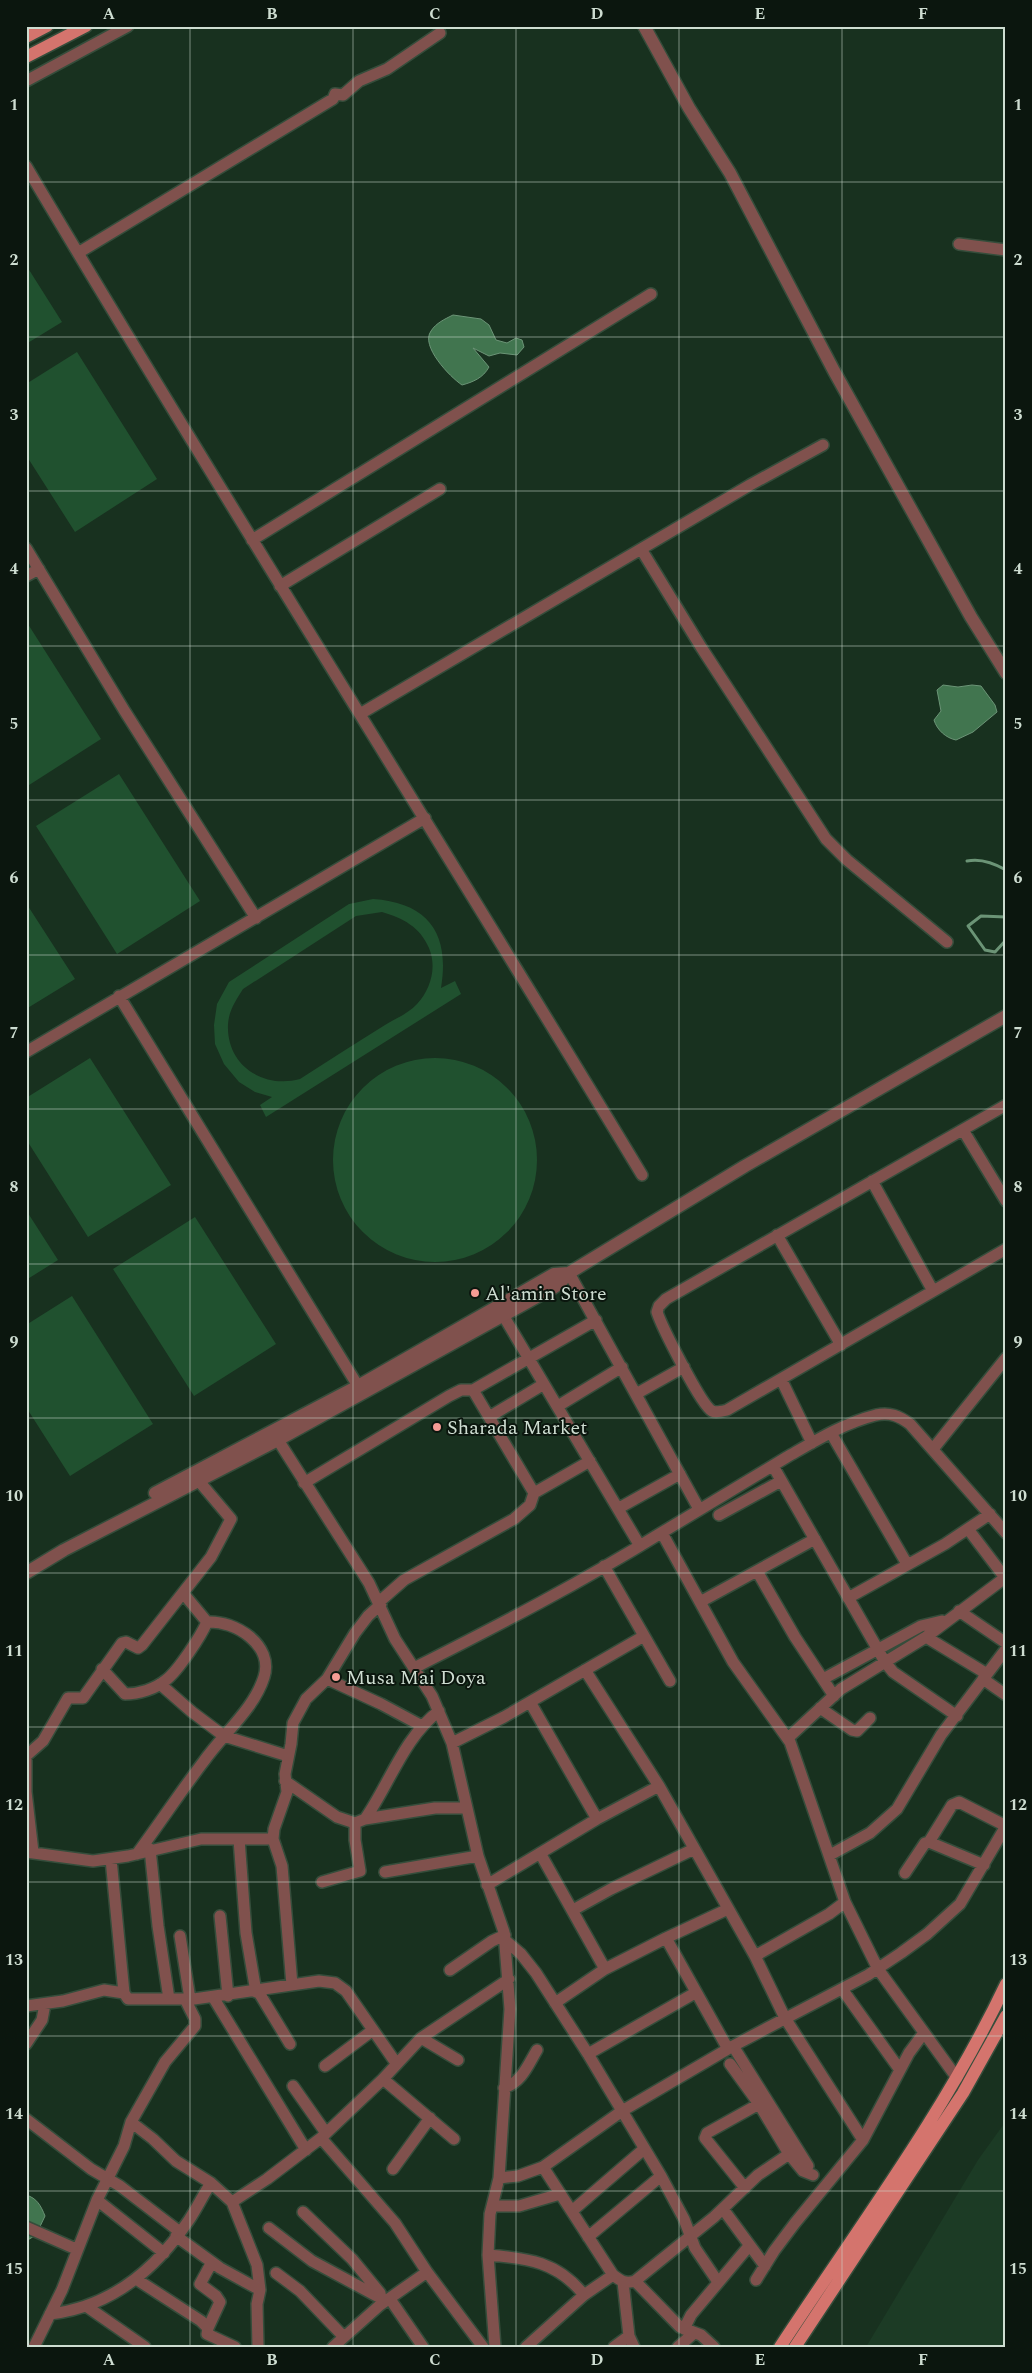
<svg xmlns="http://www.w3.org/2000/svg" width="1032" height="2373" font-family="Spectral,serif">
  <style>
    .built { fill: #1c3b25 }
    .green { fill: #20512f; fill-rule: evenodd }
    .water { fill: #41754f; stroke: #6b9476 }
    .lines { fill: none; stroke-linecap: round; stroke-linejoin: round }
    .stream { stroke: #6b9476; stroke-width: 3 }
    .minor-casing { stroke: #354d3b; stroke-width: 14 }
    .tertiary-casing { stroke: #354d3b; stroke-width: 15 }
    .primary-casing { stroke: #354d3b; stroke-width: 15 }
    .minor { stroke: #80514d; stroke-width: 11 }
    .tertiary { stroke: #80514d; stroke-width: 12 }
    .primary { stroke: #d4746d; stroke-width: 12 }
    .grid { fill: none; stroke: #ceddd1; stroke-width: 1; stroke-opacity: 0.55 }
    .poi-dot { fill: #f59c94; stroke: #0b160e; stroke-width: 2 }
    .labels { text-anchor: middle; stroke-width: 4; stroke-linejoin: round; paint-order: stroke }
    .poi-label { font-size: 20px; fill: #ceddd1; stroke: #0b160e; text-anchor: start }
    .neatline { fill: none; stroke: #ceddd1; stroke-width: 2 }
    .grid-label { font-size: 16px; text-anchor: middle; font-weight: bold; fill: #ceddd1 }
  </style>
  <rect width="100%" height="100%" fill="#18311f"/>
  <path class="built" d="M1006 2121V2347H866L978 2160Z"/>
  <path class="green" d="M26 265 62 322 26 344Z
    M77 352 157 479 75 532 26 455V384Z
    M26 621 101 739 26 787Z
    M119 774 200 901 117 954 36 826Z
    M373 899C429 903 450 934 441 988L455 981 461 994 266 1117 260 1105 272 1097 255 1092 239 1082 224 1064 215 1044 214 1025 217 1004 229 982 349 904ZM382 912C403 918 420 927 429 948 437 967 431 989 417 1004 409 1013 395 1019 385 1025 356 1043 328 1061 300 1079 263 1089 226 1065 228 1024 229 1010 236 1000 243 989L356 916Z
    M26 903 75 979 26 1009Z
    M333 1160a102 102 0 1 1 204 0a102 102 0 1 1-204 0Z
    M90 1058 171 1185 88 1237 26 1139V1098Z
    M26 1210 58 1260 26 1280Z
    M195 1217 276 1344 194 1396 113 1269Z
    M72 1296 153 1424 70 1476 26 1407V1325Z"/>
  <path class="water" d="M453 315 481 319 489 325 496 340 507 343 516 338 522 340 524 347 517 355 500 353 489 356 473 348 489 367C483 378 473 382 462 385 450 377 420 346 431 331 436 323 445 319 453 315Z
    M943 685 958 687 972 685 981 686 995 705 997 712 973 732 956 740C946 738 937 730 934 720L941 711 937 690Z
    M26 2195C37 2198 41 2206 45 2216L36 2235 26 2241Z"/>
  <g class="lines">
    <path class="stream" d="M967 861C981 858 994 863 1006 870
      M1006 917 981 916 968 926 985 950 995 952 1006 940"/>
    <defs>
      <path id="minor" d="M26 81 128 26
        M26 166C227 505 439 838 642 1175
        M959 244 1006 250
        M78 253 333 99 335 94 343 95 359 81 387 69 440 33
        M252 540 651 294
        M26 548 124 710 256 918
        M641 549 701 647 826 839 847 860 947 942
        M26 576 39 569
        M280 586 440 489
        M360 714 750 485 823 445
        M119 996 358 1386
        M26 1052 425 818
        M1006 1105 666 1299 659 1306 657 1312C662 1327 701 1405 712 1411 716 1413 723 1411 727 1410L1006 1249
        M963 1130 1006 1201
        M872 1181 933 1291
        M777 1235 841 1345
        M569 1273 699 1509
        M503 1315 640 1546
        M782 1381 812 1443
        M636 1394 684 1367
        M558 1406 622 1367
        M489 1417 544 1384
        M831 1433 907 1564
        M278 1440 369 1583 395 1639 432 1696 452 1743 478 1856 504 1932 510 2009 499 2178 490 2214 488 2255 495 2347
        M933 1449 1006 1358
        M773 1466 885 1662 893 1672 957 1716
        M304 1483 449 1396 461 1390H473L596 1320
        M534 1493 590 1461
        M619 1508 680 1474
        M719 1515 781 1481
        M968 1529 1006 1579
        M662 1533 733 1662 790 1742 845 1902 878 1969 957 2078
        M604 1566 670 1681
        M757 1571 795 1637 834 1696
        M848 1598 945 1544 990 1514
        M379 1602 404 1580 514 1519 530 1505 534 1493 473 1390
        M700 1602 815 1539
        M959 1611 1006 1643
        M926 1637 987 1674
        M416 1667C499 1625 582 1582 661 1533 703 1508 745 1482 787 1457 815 1441 844 1423 876 1415 890 1412 899 1416 910 1424L1006 1533
        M102 1669 125 1694C139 1694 155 1689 166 1680 178 1671 201 1636 207 1622L183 1593
        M585 1670 659 1786 755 1956 785 2018 863 2140
        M327 1679 381 1704 422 1726
        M823 1679 921 1626 942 1621
        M983 1679 1006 1695
        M160 1684 192 1712 224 1736 288 1756
        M530 1702 597 1819
        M820 1708 852 1730 857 1731 870 1718
        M788 1738 841 1689 926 1637 1006 1577
        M452 1743 504 1717 644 1636
        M26 1756 43 1741 68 1698H83L122 1643 126 1642 138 1648 142 1645 211 1557 231 1519 198 1480
        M26 1757V1792L33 1852
        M285 1781 337 1817 355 1823
        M365 1819 435 1808H466
        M239 1839 246 1933 256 1992
        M929 1842 952 1805 959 1802 1006 1826
        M150 1849 158 1926 169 1999
        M26 1852 93 1861 128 1856 201 1839H273
        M540 1853 605 1969
        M137 1854C160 1823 181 1791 204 1761 223 1734 254 1709 264 1677 274 1645 235 1620 207 1622
        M830 1855 870 1833 897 1809 941 1735 1006 1649
        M111 1859 124 1993 128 1999H194L319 1981 335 1983 346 1991 396 2063
        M385 1872 478 1856
        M905 1873 925 1843 929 1842 984 1865
        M322 1882 360 1871 355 1840V1823L365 1819C389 1785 404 1737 439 1711
        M487 1885 597 1819 659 1786
        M573 1910 611 1889 694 1849
        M220 1916 228 1996
        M180 1936 190 1999
        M666 1938 728 2049
        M506 1941 521 1954 536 1973 588 2054 661 2176 684 2219 695 2248 718 2282
        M755 1956 829 1914 845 1902
        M450 1970 492 1941 505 1935
        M292 1985 282 1866 273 1839 274 1829 287 1792 285 1774 291 1744 293 1723 306 1699 327 1679 355 1633 368 1616 381 1604
        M842 1989 900 2070
        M258 1991 290 2044
        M213 1997 306 2150
        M555 2003 605 1969 666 1938 728 1909
        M26 2006 63 2001 104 1990 124 1993
        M421 2038 458 2060
        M26 2044 42 2020 45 2004
        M733 2046 808 2166
        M588 2054 695 1993
        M730 2064 759 2104
        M325 2066 373 2030
        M383 2079 454 2139
        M293 2086 326 2133
        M504 2088C522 2082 528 2065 537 2050
        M26 2119 91 2169 120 2186 180 2232
        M131 2122 153 2139 176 2161 211 2183 232 2202 257 2265 260 2290 257 2304 258 2347
        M321 2138 395 2223 427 2272 483 2347
        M543 2167 613 2275C621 2281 625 2284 635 2281L714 2217 758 2175 789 2154 803 2171 813 2175
        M393 2169 430 2118
        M499 2178 518 2176 543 2167 622 2111 733 2046 868 1975 901 1953 927 1934 960 1904 1006 1826
        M745 2188 705 2138 707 2133 759 2104 789 2154
        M97 2200 164 2253
        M232 2202 267 2179 321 2138 383 2079 421 2038 509 1979
        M492 2206H519L560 2194
        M723 2209 765 2266
        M572 2211 644 2149
        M303 2212 352 2259 380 2293 381 2299
        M26 2227 76 2249
        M269 2228 312 2261 386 2301
        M176 2236 220 2268 260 2290
        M588 2237 661 2176
        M488 2255C528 2258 558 2262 584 2295
        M276 2273 300 2291 344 2337
        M136 2279 201 2321 208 2328 207 2334 235 2347
        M756 2280 774 2251 795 2223 863 2140 909 2053 923 2034
        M635 2281 680 2327 701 2335 714 2347
        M623 2282 629 2336 634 2347
        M390 2299 423 2347
        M86 2306 145 2347
        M50 2314C111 2307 156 2269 189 2220 197 2208 203 2195 211 2183
        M208 2328 220 2302 216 2296 200 2284 212 2262
        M684 2329 691 2315 749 2246
        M34 2347 62 2290 97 2200 124 2146 131 2122 165 2062 195 2026V2019L185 1999
        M333 2347 380 2305 427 2272
        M526 2347 584 2295 613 2275
        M614 2347 629 2336
        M678 2347 694 2333"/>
      <path id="tertiary" d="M644 26 689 108 730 173 834 371 971 617 1006 673
        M155 1493 358 1386 554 1274 569 1273
        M26 1573 64 1550 278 1440 553 1288 560 1283 569 1273 745 1166 1006 1016"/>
      <path id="primary" d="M26 37 47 26
        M26 57 86 26
        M780 2347C858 2228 945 2113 1006 1984
        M795 2347 963 2093 1006 2016"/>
    </defs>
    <use href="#minor" class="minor-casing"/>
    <use href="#tertiary" class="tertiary-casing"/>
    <use href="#primary" class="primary-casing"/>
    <use href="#minor" class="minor"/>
    <use href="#tertiary" class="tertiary"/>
    <use href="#primary" class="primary"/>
  </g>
  <path class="grid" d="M190 26V2347M353 26V2347M516 26V2347M679 26V2347M842 26V2347M26 182H1006M26 337H1006M26 491H1006M26 646H1006M26 800H1006M26 955H1006M26 1109H1006M26 1264H1006M26 1418H1006M26 1573H1006M26 1727H1006M26 1882H1006M26 2036H1006M26 2191H1006"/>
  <g class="poi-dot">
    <circle cx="475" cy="1293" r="5"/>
    <circle cx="437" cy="1427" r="5"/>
    <circle cx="336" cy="1677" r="5"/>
  </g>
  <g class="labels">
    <g class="poi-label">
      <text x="485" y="1300">Al'amin Store</text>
      <text x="447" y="1434">Sharada Market</text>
      <text x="346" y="1684">Musa Mai Doya</text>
    </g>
  </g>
  <rect width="1032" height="2373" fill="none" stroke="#0b160e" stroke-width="55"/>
  <rect x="28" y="28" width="976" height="2318" class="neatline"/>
  <g class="grid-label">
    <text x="109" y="19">A</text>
    <text x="272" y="19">B</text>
    <text x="435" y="19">C</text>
    <text x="597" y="19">D</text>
    <text x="760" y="19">E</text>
    <text x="923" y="19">F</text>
    <text x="14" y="110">1</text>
    <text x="1018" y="110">1</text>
    <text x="14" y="265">2</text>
    <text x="1018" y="265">2</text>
    <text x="14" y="420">3</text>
    <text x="1018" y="420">3</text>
    <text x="14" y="574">4</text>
    <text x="1018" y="574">4</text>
    <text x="14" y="729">5</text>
    <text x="1018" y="729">5</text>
    <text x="14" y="883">6</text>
    <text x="1018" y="883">6</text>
    <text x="14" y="1038">7</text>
    <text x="1018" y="1038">7</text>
    <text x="14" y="1192">8</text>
    <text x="1018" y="1192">8</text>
    <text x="14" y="1347">9</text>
    <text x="1018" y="1347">9</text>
    <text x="14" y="1501">10</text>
    <text x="1018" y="1501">10</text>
    <text x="14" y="1656">11</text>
    <text x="1018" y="1656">11</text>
    <text x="14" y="1810">12</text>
    <text x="1018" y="1810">12</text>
    <text x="14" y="1965">13</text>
    <text x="1018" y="1965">13</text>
    <text x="14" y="2119">14</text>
    <text x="1018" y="2119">14</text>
    <text x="14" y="2274">15</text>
    <text x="1018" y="2274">15</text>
    <text x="109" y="2365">A</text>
    <text x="272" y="2365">B</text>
    <text x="435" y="2365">C</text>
    <text x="597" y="2365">D</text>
    <text x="760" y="2365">E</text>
    <text x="923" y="2365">F</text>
  </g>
</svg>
